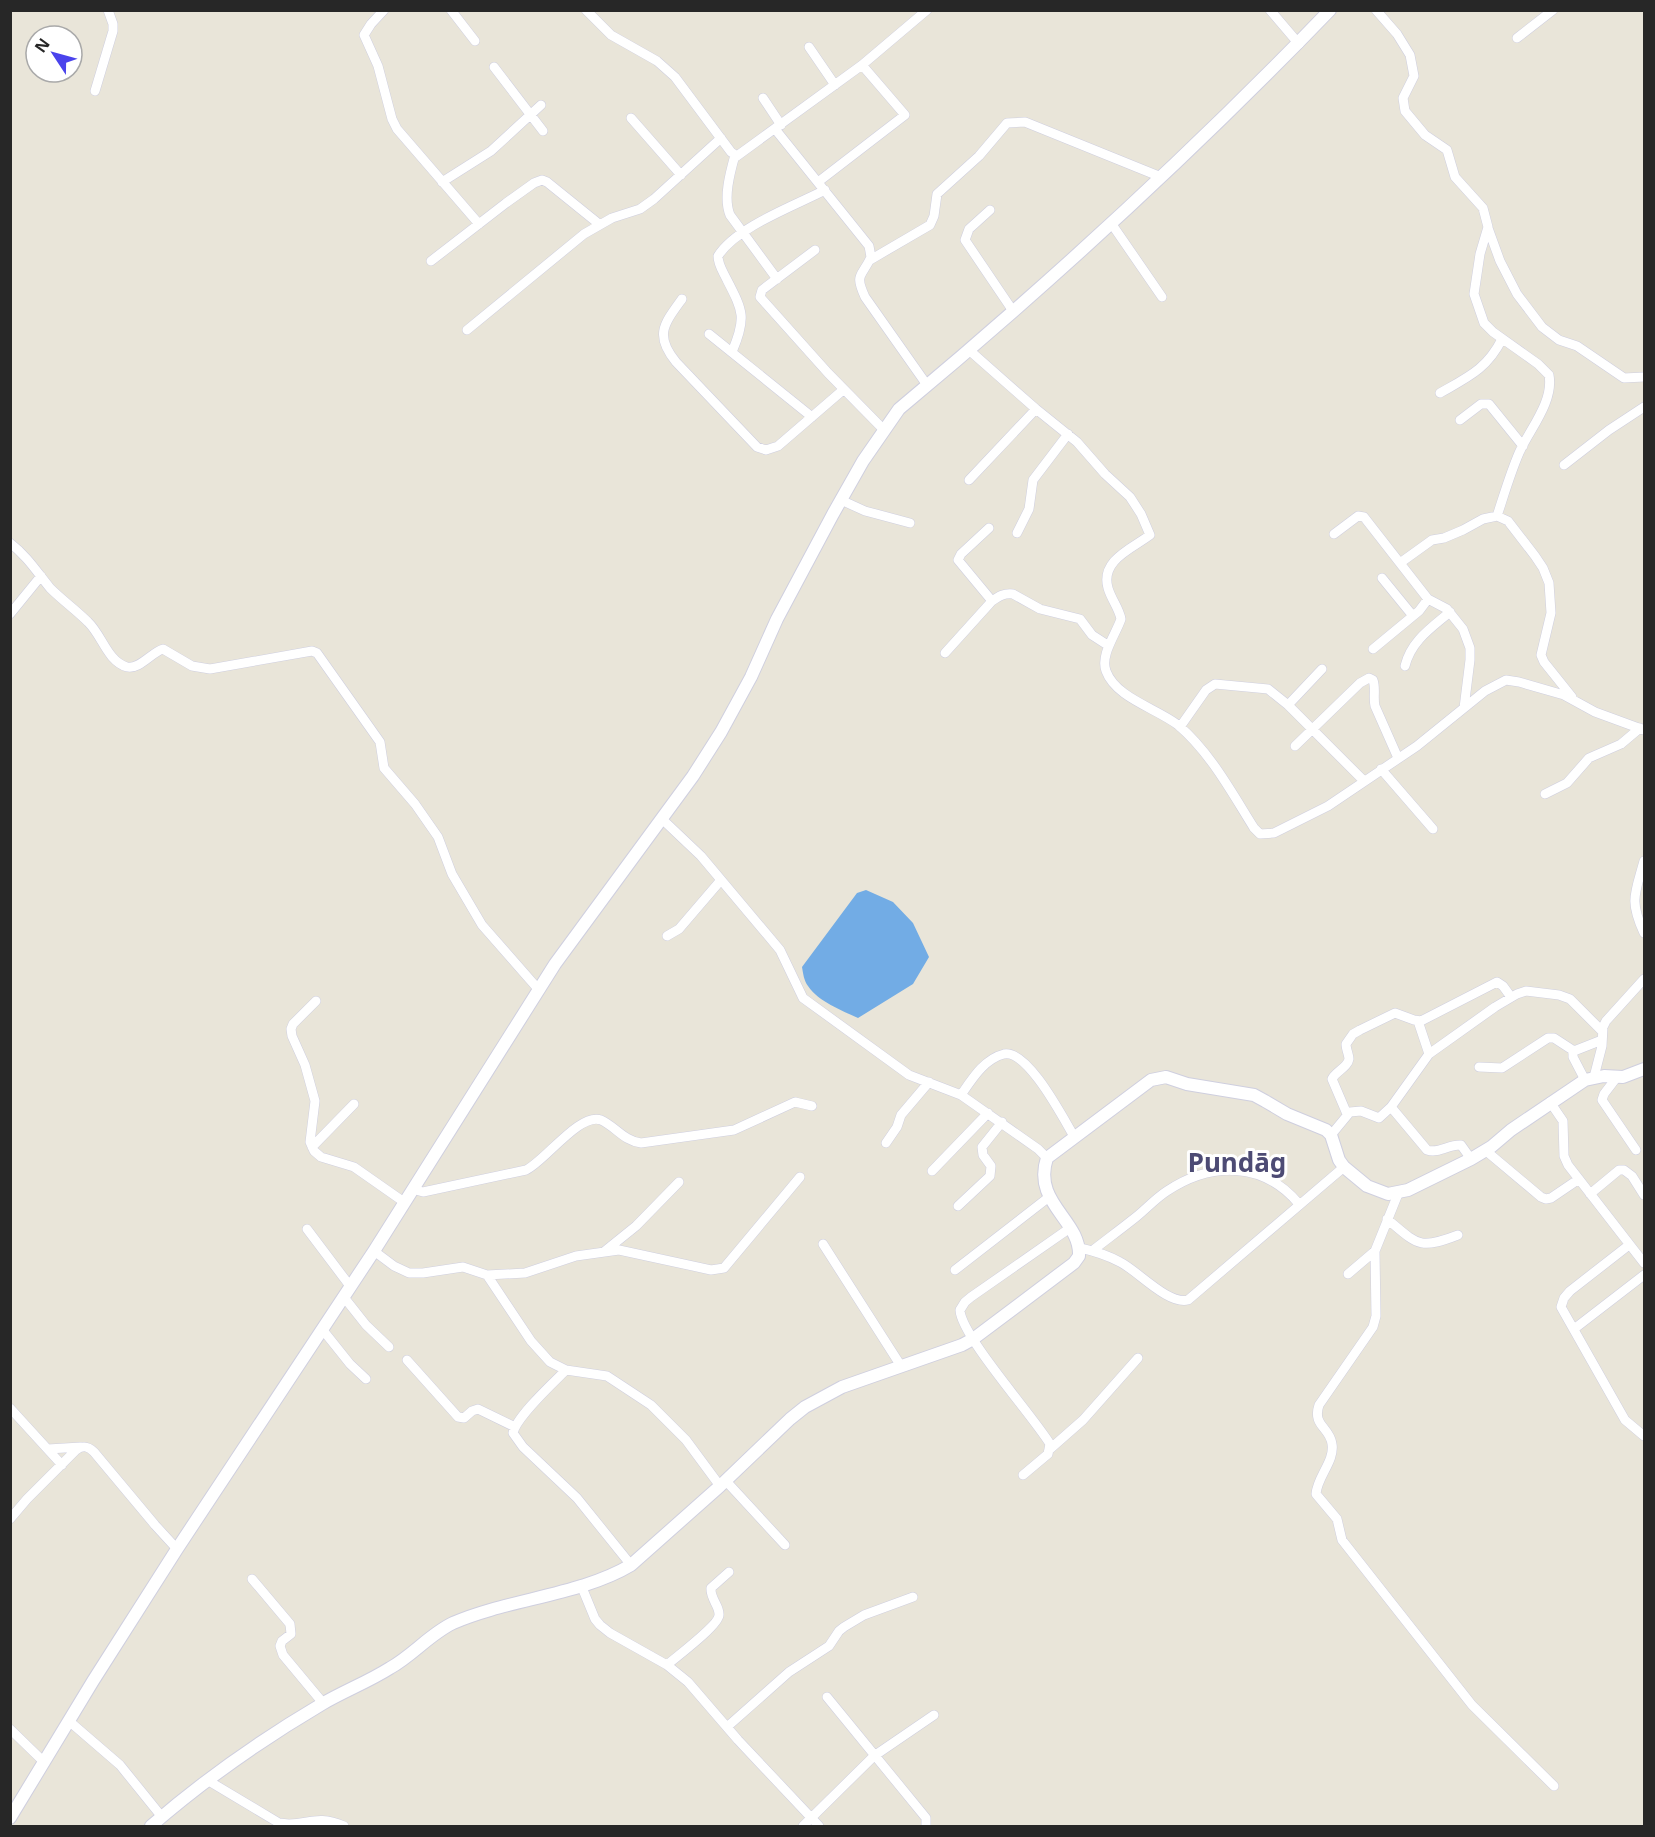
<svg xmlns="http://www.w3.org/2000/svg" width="1655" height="1837" font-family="'Noto Sans',sans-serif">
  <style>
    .water { fill: #72ace5 }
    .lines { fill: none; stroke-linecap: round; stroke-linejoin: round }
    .minor-casing { stroke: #cfcfdf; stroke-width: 10 }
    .tertiary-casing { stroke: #cfcfdf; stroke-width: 14 }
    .minor { stroke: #fff; stroke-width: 9 }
    .tertiary { stroke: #fff; stroke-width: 12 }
    .labels { text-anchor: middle; stroke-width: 6; stroke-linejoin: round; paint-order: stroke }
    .district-label { font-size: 26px; font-weight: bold; fill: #4d4b74; stroke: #fff }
  </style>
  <rect width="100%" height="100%" fill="#e9e5d9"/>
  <path class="water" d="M866 890 893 902 913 923 929 957 913 984 858 1018C841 1010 819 1002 808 986 804 981 803 973 802 967L857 893Z"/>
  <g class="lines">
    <defs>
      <path id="minor" d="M384 10 371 24 364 35 378 66 392 119 397 129 479 224
        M451 10 475 41
        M586 10 611 35 657 61 675 77 731 152 737 156 862 65 927 10
        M1270 10 1299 44
        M1376 10 1397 34 1410 55 1414 76 1403 98 1405 111 1425 135 1447 150 1455 177 1483 208 1488 227 1480 254 1474 294 1484 323 1493 332 1538 364 1549 375C1554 402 1529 430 1519 453 1510 474 1504 495 1497 516
        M1517 38 1553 10
        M809 47 835 85
        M494 67 543 131
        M95 91 113 31V24L108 10
        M763 98 781 125
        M631 118 681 175
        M775 129 869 246 871 257C862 277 854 273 865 297L927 385
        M735 155C730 173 723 198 730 215L777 279
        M442 182 491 151 541 105
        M818 182 905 115 862 65
        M990 210 969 229 965 240 1013 311
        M1111 223 1162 297
        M1488 228 1500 261 1517 294 1542 327 1559 340 1577 346 1624 378 1644 377
        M815 250 762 290 760 297 828 373 884 430
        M870 260 930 225 934 216 937 194 979 156 1007 123 1025 122 1161 177
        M431 261 506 203 534 183 542 180 547 182 599 224
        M682 299C664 324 654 335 676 362L757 447 766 450 778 446 843 390
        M467 330 584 234 612 218 640 209 654 199 721 138
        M709 334 812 417
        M969 350 1036 409 1077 442 1105 474 1130 497 1141 514 1150 535C1133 548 1100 560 1108 588 1111 599 1119 608 1121 619 1116 634 1100 655 1106 671 1116 698 1156 708 1178 725 1210 752 1232 793 1254 828L1260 834 1274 833 1328 806 1417 746 1485 691 1506 680 1519 682 1564 695 1595 712 1644 730
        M732 352C747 317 743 311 726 278 722 270 718 264 718 256 736 227 794 206 825 190
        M1440 393C1468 377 1487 369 1502 339
        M1460 420 1481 404H1489L1523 446
        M1564 465 1609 430 1644 407
        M969 480 1036 409
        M841 500 865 511 910 523
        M989 528 961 554 958 560 992 601
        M1017 533 1029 509 1033 480 1068 434
        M1334 534 1358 516 1364 517 1428 599 1447 609 1463 629 1470 648V660L1464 708
        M10 543C27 556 37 572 50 588 62 600 76 610 88 622 102 635 107 661 127 667 139 670 152 652 163 649L192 666 210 669 312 651 317 653 380 742 384 768 415 804 438 837 452 874 482 925 539 990
        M1400 563 1432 540 1444 538 1463 530 1483 519 1497 516 1508 521 1535 556 1543 568 1549 583 1551 613 1541 655 1544 662 1572 697
        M1382 578 1413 616
        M10 614 41 576
        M1373 649 1419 611 1428 599
        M945 653 992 601C999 596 1004 593 1013 594L1040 609 1080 619 1092 635 1109 646
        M1405 666C1411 641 1431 628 1450 612
        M1322 669 1288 705 1363 780
        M1180 727 1206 690 1215 684 1268 689 1288 705
        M1295 746 1360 683 1369 678 1373 680C1376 688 1373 697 1375 706L1398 758
        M1381 769 1433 829
        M1545 794 1567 783 1589 758 1621 744 1640 728
        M662 819 701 856 780 950 803 998 909 1075 961 1095 1038 1149 1047 1158
        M1644 861C1635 894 1629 900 1644 933
        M667 936 679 929 721 880
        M316 1001 293 1024 291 1029 292 1036 305 1065 315 1101 310 1142 314 1151 321 1157 354 1167 404 1202
        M1573 1050V1057L1585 1080
        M1429 1054 1495 1007 1517 994 1526 991 1559 995 1570 999 1602 1031
        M1479 1067 1502 1068 1548 1038H1554L1574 1051 1602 1040
        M1594 1077 1602 1046 1603 1027 1606 1021 1644 979
        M1617 1077 1604 1094 1602 1100 1636 1150
        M961 1095C972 1079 984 1059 1004 1054 1028 1049 1064 1120 1075 1138
        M1550 1102 1563 1121 1564 1156 1568 1165 1644 1263
        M1391 1107 1429 1054 1418 1021
        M1347 1114 1332 1079C1335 1072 1348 1067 1349 1059 1349 1055 1346 1049 1346 1044L1353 1034 1360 1030 1395 1013 1414 1020 1421 1021 1497 982 1503 986 1511 997
        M1331 1135 1350 1112 1361 1111 1379 1118 1391 1107 1427 1150C1439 1154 1449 1144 1461 1145L1471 1159
        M886 1143 897 1127 901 1115 929 1082
        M312 1147 354 1104
        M1485 1150 1541 1197 1546 1199 1551 1198 1579 1179
        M932 1171 988 1113
        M412 1189 423 1192 526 1170C545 1161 580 1112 601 1120 616 1127 624 1141 641 1143L734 1130 795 1102 812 1106
        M1398 1194 1375 1251 1376 1316 1373 1327 1319 1405C1312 1426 1330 1427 1332 1444 1335 1461 1317 1477 1316 1494L1337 1519 1342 1540 1472 1705 1554 1786
        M1590 1194 1619 1170H1624L1632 1176 1644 1195
        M958 1206 990 1176 991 1166 983 1155 982 1147 1002 1122
        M1387 1219C1418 1245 1419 1250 1458 1235
        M307 1229 350 1286
        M823 1244 901 1366
        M1629 1245 1570 1291 1564 1298 1561 1307 1625 1420 1644 1436
        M1080 1248C1094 1251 1107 1255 1120 1262 1138 1271 1168 1305 1188 1300L1344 1167
        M374 1251 394 1266 409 1273H423L463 1267 487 1275 531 1341 550 1362 566 1370 607 1376 651 1405 686 1440 720 1486
        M605 1251 636 1226 679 1182
        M1092 1251C1106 1240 1121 1229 1136 1217 1146 1209 1156 1198 1167 1191 1212 1161 1264 1162 1299 1204
        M955 1270 1049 1197
        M1348 1274 1375 1251
        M487 1275 525 1273 576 1256 619 1250 711 1270 724 1268 800 1177
        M343 1296 366 1325 389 1347
        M322 1329 350 1364 366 1379
        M1574 1329 1644 1275
        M407 1360 458 1417 464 1418 472 1411 478 1409 515 1427
        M566 1370C553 1383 516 1417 513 1433L523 1447 577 1498 631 1565
        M10 1408 62 1465
        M48 1449 81 1447
        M1050 1449 1083 1420 1138 1358
        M1023 1475 1048 1454 1050 1444C1034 1417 961 1336 960 1310L965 1302 971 1297 1070 1228
        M726 1481 785 1545
        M10 1519 27 1499 76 1450C83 1445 88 1446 94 1452L155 1525 177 1549
        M252 1579 290 1624 291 1634 282 1641 280 1646 283 1655 323 1703
        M581 1585 595 1619 600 1625 610 1633 667 1665 688 1682 738 1740 819 1826
        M667 1665C676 1657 719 1625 719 1615 720 1606 710 1599 711 1588L729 1572
        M827 1697 926 1818V1826
        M69 1721 120 1765 162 1817
        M727 1727 789 1672 829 1646 839 1631 844 1627 864 1615 913 1597
        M10 1729 44 1762
        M207 1780 279 1823C305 1828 314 1813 344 1826
        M803 1826 874 1756 934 1715"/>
      <path id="tertiary" d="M10 1818 93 1681 177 1549 374 1251 555 964 693 776 721 732 751 677 777 619 833 514 863 461 899 409C1049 284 1194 151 1330 10
        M151 1826C204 1780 261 1740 322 1704 344 1691 368 1682 390 1668 413 1655 430 1634 453 1623 508 1599 581 1595 631 1565L720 1486 790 1419 805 1407 842 1387 962 1345 973 1339 1074 1263 1079 1256C1081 1220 1032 1203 1047 1158L1151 1080 1166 1077 1187 1084 1254 1095 1265 1101 1287 1114 1326 1130 1331 1135 1339 1160 1344 1167 1367 1186 1388 1194 1408 1190 1471 1159 1491 1147 1511 1130 1585 1080 1604 1076 1623 1077 1644 1069"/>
    </defs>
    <use href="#minor" class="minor-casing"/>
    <use href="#tertiary" class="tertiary-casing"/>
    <use href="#minor" class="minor"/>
    <use href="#tertiary" class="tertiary"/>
  </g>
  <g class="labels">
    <g class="district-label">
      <text x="1237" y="1172">Pundāg</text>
    </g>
  </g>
  <rect width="1655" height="1837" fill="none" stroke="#272727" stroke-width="24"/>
  <g transform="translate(54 54) rotate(306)"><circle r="28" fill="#ffffff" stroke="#a9a9a9" stroke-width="1.5"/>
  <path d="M0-4.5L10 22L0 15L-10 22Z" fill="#4a43ec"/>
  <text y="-9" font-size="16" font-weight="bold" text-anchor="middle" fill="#272727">N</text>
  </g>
</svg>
